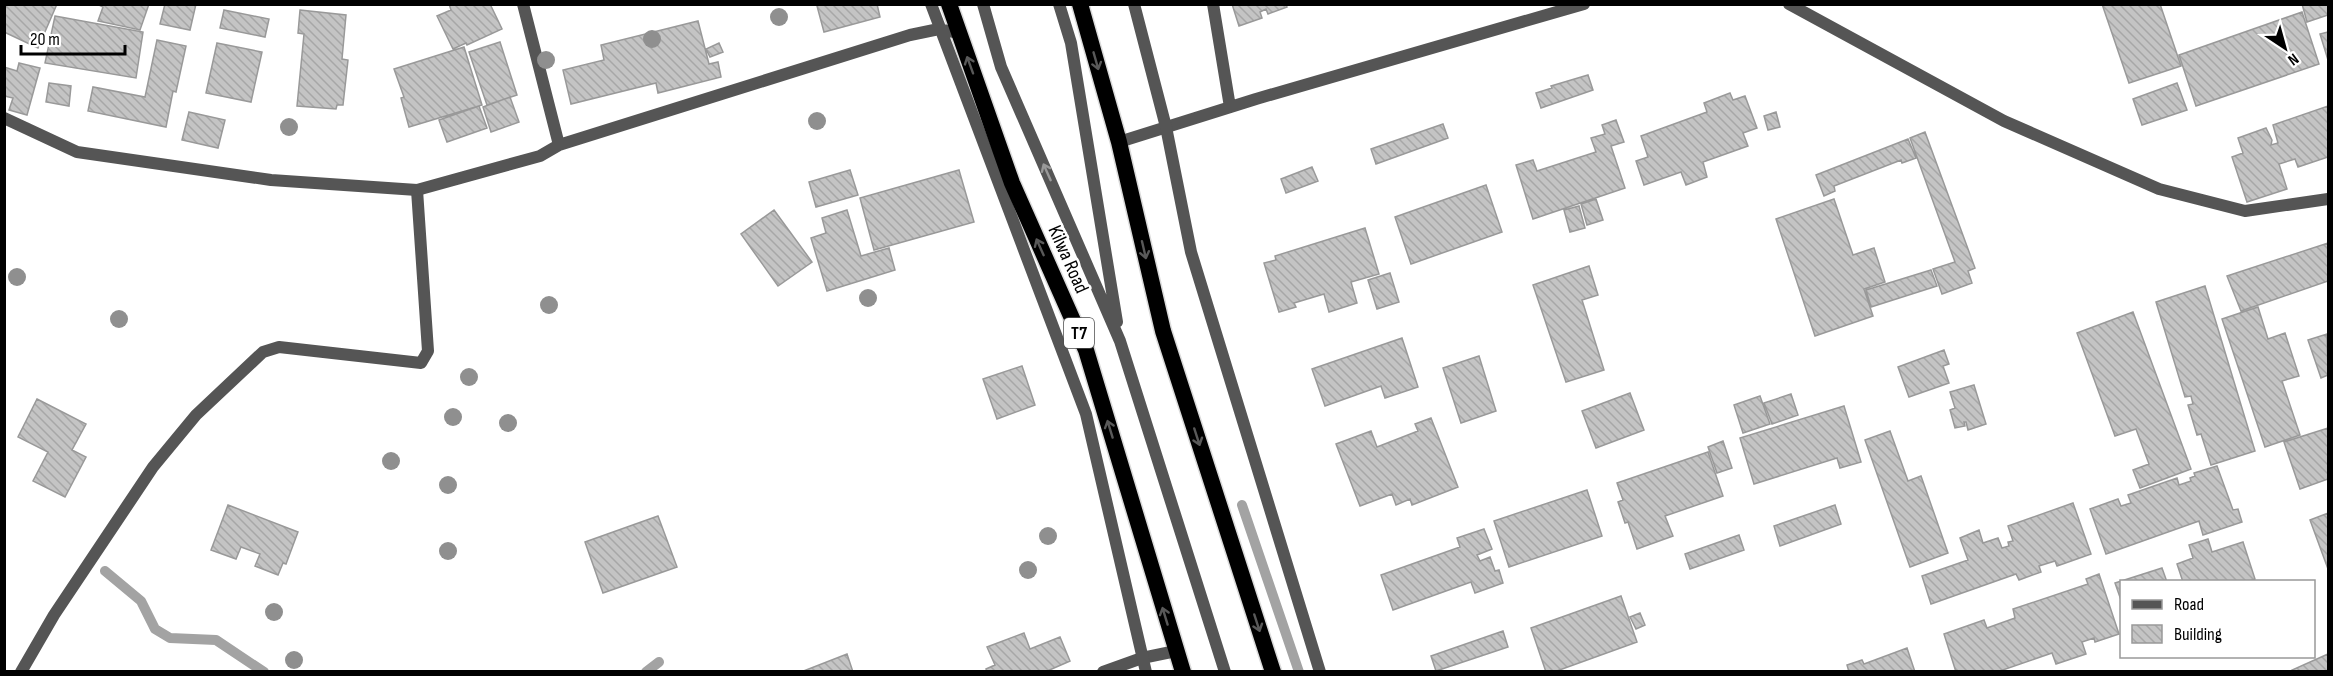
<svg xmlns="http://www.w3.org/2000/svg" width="2333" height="676" font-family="'Sofia Sans Condensed',sans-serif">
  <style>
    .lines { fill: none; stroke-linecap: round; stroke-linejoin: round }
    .stream { stroke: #a3a3a3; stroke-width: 10 }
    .building { fill: url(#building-back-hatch); stroke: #999; stroke-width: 1.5 }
    .trunk-casing { stroke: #dbdbdb; stroke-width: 19 }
    .service { stroke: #555; stroke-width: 12 }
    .minor { stroke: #555; stroke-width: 12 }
    .trunk { stroke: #000; stroke-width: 16 }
    .tree { fill: #8f8f8f }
    .oneway { stroke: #595959 }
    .oneway2 { stroke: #999 }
    .labels { text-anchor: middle; stroke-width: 5; stroke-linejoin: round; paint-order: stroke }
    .shield { fill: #fff; stroke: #4c4c4c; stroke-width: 1.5 }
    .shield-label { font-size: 18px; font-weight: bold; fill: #000 }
    .street-label { font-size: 20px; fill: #000; stroke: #fff }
  </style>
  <defs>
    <pattern id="building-back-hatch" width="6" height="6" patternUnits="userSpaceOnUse" patternTransform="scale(1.5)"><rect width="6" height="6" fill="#c4c4c4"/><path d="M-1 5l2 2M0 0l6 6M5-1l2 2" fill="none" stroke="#a7a7a7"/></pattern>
  </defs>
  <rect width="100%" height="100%" fill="#fff"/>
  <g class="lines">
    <path class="stream" d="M1242 505 1299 672
      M105 571 141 601 155 629 170 638 216 640 264 672
      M646 672 659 662"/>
  </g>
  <path class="building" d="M7 4H57L38 48 4 32V12Z
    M97 4H149L140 30 98 21 103 7Z
    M165 4H196L190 30 160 24Z
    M449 4H490L502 29 467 45 466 43 453 49 437 16 451 10Z
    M822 4H877L880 17 824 32 817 6Z
    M1232 4H1286L1287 7 1268 14 1266 9 1260 12 1262 18 1239 26Z
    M2102 4H2160L2181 66 2129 83Z
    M2302 4H2328V15L2307 22Z
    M224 10 269 19 265 37 220 28Z
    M300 10 346 15 342 59 348 60 343 105H337L336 109 297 106 304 34 298 33Z
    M2302 12 2319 64 2196 106 2179 55Z
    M55 16 143 32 136 78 45 63Z
    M698 21 709 64 718 62 721 77 658 93 656 83 571 104 563 70 604 60 601 45Z
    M2328 32V60L2320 34Z
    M157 40 186 46 176 92 173 91 166 127 88 111 93 87 145 97Z
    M500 42 517 95 487 105 469 52Z
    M217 43 262 52 251 102 206 93Z
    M719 43 723 52 710 57 706 49Z
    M464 47 482 105 409 127 401 98 404 97 394 69Z
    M19 63 40 68 27 115 9 110 13 98 4 96V67L17 71Z
    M1588 75 1593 90 1541 108 1536 93 1552 88 1551 86Z
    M49 83 71 86 69 106 46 102Z
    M2177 83 2187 110 2142 125 2133 99Z
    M1730 93 1733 100 1745 96 1757 128 1743 133 1748 146 1703 162 1707 177 1686 185 1681 172 1644 185 1636 161 1648 157 1641 136 1707 112 1704 103Z
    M510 97 519 122 491 132 483 107Z
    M479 106 487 128 447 142 439 120Z
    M2328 106V157L2298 167 2295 159 2279 164 2287 189 2247 202 2232 157 2243 153 2238 138 2266 128 2272 140 2271 145 2278 143 2273 125Z
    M189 112 225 120 218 148 182 140Z
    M1776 112 1780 127 1768 130 1764 116Z
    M1616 120 1624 142 1611 146 1625 188 1533 219 1516 165 1533 160 1537 171 1596 152 1591 138 1605 134 1602 125Z
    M1443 124 1448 138 1376 164 1371 149Z
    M1925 132 1975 268 1968 271 1972 283 1942 294 1933 269 1955 262 1910 138Z
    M1908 139 1916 158 1902 163 1901 160 1834 186 1835 191 1824 196 1816 175Z
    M1312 167 1318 181 1286 193 1281 179Z
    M850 170 858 195 816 207 809 182Z
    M959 170 974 222 874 250 860 198Z
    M1486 185 1502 232 1411 264 1395 217Z
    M1596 199 1603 220 1587 225 1581 204Z
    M1834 199 1853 255 1874 248 1885 282 1864 289 1873 316 1815 336 1776 219Z
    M1579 206 1585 228 1570 232 1564 210Z
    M774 210 812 262 778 286 741 234Z
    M847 210 861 256 889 248 895 270 827 291 811 238 826 233 822 218Z
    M1365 228 1379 274 1351 282 1357 303 1329 312 1324 294 1294 303 1296 307 1279 312 1264 263 1276 260 1275 256Z
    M2328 243V281L2241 311 2227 276Z
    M1589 266 1598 295 1582 300 1604 370 1566 382 1533 285Z
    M1931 270 1937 286 1871 307 1866 290Z
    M1390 273 1399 302 1377 309 1368 280Z
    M2205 286 2255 451 2211 465 2201 434 2197 435 2188 405 2193 404 2191 396 2185 397 2156 302Z
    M2258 307 2268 339 2285 333 2299 376 2282 381 2300 435 2265 447 2222 319Z
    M2133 312 2191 469 2140 488 2133 470 2149 464 2136 429 2115 436 2077 333Z
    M2327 334 2328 375 2321 378 2308 340Z
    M1402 338 1418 387 1385 398 1381 386 1325 406 1312 369Z
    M1944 350 1949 364 1943 366 1949 383 1909 397 1898 367Z
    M1479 356 1496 411 1461 423 1443 368Z
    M1022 366 1035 405 997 419 983 379Z
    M1974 385 1986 424 1968 430 1966 422H1964L1965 426 1955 428 1950 410 1955 408 1950 392Z
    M1630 393 1644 430 1596 448 1582 411Z
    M1791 394 1798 415 1772 424 1764 403Z
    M1760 396 1770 424 1743 433 1734 405Z
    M37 399 86 424 72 450 86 457 65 497 33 481 48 452 18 437Z
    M1844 406 1861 462 1840 468 1837 458 1754 484 1740 438Z
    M1431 418 1458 487 1412 505 1410 499 1396 505 1392 494 1360 506 1336 444 1371 431 1377 447 1418 431 1415 424Z
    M2328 428V479L2300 489 2284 442Z
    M1890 431 1908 481 1921 476 1948 553 1910 567 1865 440Z
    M1723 441 1732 468 1717 473 1708 447Z
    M1708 452 1723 496 1665 516 1673 536 1637 549 1628 522 1625 523 1618 502 1623 500 1617 483Z
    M2217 466 2233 510 2238 509 2242 522 2203 535 2199 521 2106 554 2090 509 2118 499 2121 506 2131 503 2128 495 2177 478 2179 485 2191 481 2190 478 2195 476 2194 473Z
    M1587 490 1602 536 1509 567 1494 521Z
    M2073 503 2091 554 2057 566 2055 561 2039 566 2041 572 2019 580 2016 574 1931 604 1922 576 1968 560 1960 538 1979 530 1983 543 1998 538 2002 548 2009 546 2008 542 2013 541 2008 526Z
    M228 505 298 532 286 564 283 563 278 575 255 566 260 554 241 547 236 559 211 550Z
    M1835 505 1841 524 1780 546 1774 526Z
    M2328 513V569L2310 520Z
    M658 516 677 567 603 593 585 542Z
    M1484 529 1492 549 1477 555 1480 561 1490 557 1495 571 1499 570 1503 583 1475 593 1471 582 1393 610 1381 575 1460 547 1457 538Z
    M1739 535 1744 550 1690 569 1685 554Z
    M2208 539 2212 552 2243 542 2255 579 2247 582H2183L2177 564 2193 558 2189 545Z
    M2162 568 2167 582H2122V603L2115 583Z
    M2099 574 2119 634 2095 642 2094 638 2082 642 2086 654 2056 664 2052 653 1997 672H1956L1944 634 1984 620 1987 628 2015 618 2013 609 2088 584 2086 579Z
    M1621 596 1637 642 1554 672H1546L1531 628Z
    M1640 613 1645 625 1636 629 1630 617Z
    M1503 631 1508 647 1436 671 1431 656Z
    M1024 633 1030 649 1060 637 1070 661 1045 672H987L986 669 995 665 987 647Z
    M1907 648 1915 672H1849L1847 665 1862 660 1864 664Z
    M847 654 853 672H801Z
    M2328 654V672H2293L2292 670Z"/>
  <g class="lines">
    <defs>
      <path id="trunk" d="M949 4 1012 183 1086 350 1183 672
        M1080 4 1119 142 1163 331 1273 672"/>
    </defs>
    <use href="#trunk" class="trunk-casing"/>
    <path class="service" d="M983 4 1001 67 1120 341 1225 672
      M1059 4 1071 43 1117 322
      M1213 4 1230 107
      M1789 4 2004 121 2159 189 2245 211 2328 199
      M1119 142 1256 99 1584 4
      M21 672 54 615 153 467 196 415 263 352 279 347 421 363 428 351 417 190
      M1103 672 1142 658 1176 651"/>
    <path class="minor" d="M523 4 559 145
      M931 4 1086 414 1146 672
      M1134 4 1166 127 1191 252 1320 672
      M4 118 77 152 271 180 417 190 540 156 559 145 910 35 939 29 958 33"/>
    <use href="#trunk" class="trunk"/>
  </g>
  <g class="tree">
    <circle cx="779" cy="17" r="9"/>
    <circle cx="652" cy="39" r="9"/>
    <circle cx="546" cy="60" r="9"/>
    <circle cx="817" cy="121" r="9"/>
    <circle cx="289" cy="127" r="9"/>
    <circle cx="17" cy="277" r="9"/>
    <circle cx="868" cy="298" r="9"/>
    <circle cx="549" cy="305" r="9"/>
    <circle cx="119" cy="319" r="9"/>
    <circle cx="469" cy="377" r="9"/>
    <circle cx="453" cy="417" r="9"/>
    <circle cx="508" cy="423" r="9"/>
    <circle cx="391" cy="461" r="9"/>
    <circle cx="448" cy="485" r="9"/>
    <circle cx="1048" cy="536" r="9"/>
    <circle cx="448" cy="551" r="9"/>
    <circle cx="1028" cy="570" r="9"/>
    <circle cx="274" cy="612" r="9"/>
    <circle cx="294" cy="660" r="9"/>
  </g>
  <defs><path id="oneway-shaft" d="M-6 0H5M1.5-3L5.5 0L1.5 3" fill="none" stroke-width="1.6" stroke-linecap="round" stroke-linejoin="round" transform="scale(1.5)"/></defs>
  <g class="oneway">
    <use href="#oneway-shaft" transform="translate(1096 61) rotate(74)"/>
    <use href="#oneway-shaft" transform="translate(970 65) rotate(-110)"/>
    <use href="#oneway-shaft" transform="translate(1040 247) rotate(-114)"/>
    <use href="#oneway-shaft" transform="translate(1144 250) rotate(77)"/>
    <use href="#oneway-shaft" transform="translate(1110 429) rotate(-107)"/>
    <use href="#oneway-shaft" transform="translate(1197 437) rotate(72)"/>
    <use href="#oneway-shaft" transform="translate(1165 616) rotate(-107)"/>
    <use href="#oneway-shaft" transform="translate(1257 623) rotate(72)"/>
  </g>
  <use class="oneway2" href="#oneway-shaft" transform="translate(1047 172) rotate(-114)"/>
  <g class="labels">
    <rect class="shield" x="1064" y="318" width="30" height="30" rx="4.5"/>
    <g class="shield-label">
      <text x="1079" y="339">T7</text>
    </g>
    <g class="street-label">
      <text transform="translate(1069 259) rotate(66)" y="7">Kilwa Road</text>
    </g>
  </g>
  <rect width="2333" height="676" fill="none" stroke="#000000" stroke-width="12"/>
  <rect x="2120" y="580" width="195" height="78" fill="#ffffff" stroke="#999999" stroke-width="1.5"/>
  <rect x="2132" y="600" width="30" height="9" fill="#555555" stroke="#999999" stroke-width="1.5"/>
  <text x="2174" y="610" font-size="18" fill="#000000">Road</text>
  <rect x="2132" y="625" width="30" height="18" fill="url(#building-back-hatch)" stroke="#999999" stroke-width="1.5"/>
  <text x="2174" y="640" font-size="18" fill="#000000">Building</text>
  <g transform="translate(2285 48) rotate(144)" stroke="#ffffff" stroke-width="4.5" paint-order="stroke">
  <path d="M0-4.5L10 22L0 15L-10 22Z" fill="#000000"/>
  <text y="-9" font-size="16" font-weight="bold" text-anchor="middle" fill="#000000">N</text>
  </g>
  <path d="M21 45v9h104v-9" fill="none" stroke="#000000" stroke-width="3"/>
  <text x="30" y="45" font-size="18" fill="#000000" stroke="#ffffff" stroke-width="4.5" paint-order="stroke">20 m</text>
</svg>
